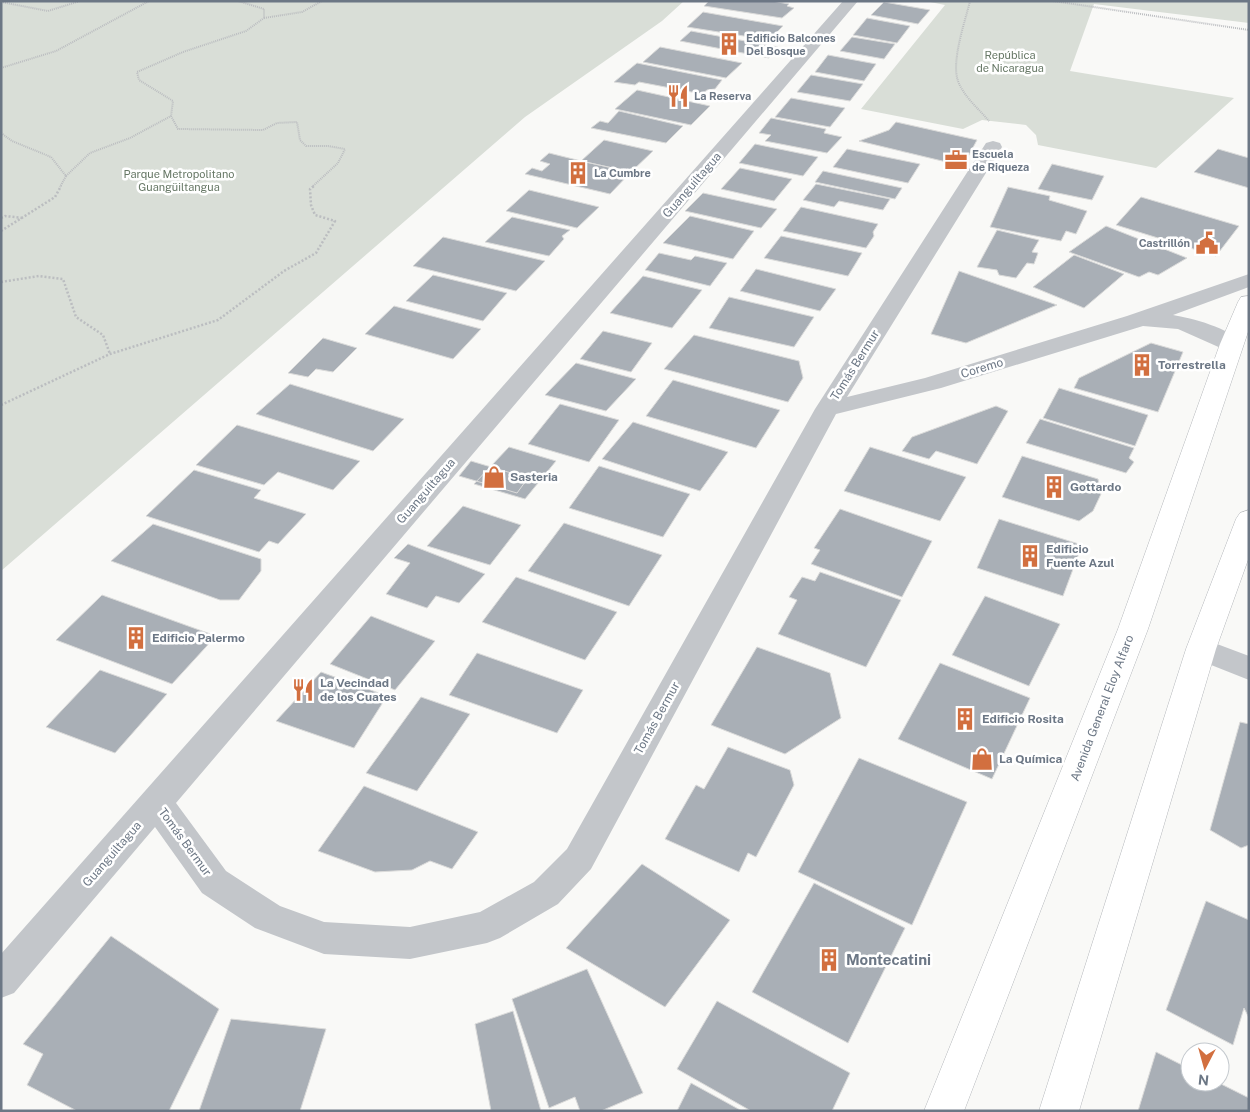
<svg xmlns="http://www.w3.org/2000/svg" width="1250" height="1112" font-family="'Public Sans',sans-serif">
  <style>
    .green { fill: #d9ded7 }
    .building { fill: #a9afb6; stroke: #dbdbda }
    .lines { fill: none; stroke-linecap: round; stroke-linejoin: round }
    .primary-casing { stroke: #b5b8bc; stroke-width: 1 }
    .path-far1 { stroke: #bbbdc0; stroke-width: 2; stroke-dasharray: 1 1; stroke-linecap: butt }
    .path { stroke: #bbbdc0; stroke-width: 2.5; stroke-dasharray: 2 2; stroke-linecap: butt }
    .minor { fill: #c3c6ca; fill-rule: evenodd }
    .primary { fill: #fff; fill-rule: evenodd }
    .labels { text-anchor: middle; stroke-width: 5; stroke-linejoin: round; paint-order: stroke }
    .far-poi-label { font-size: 11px; font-weight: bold; fill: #6c7785; stroke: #fff; text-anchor: start }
    .far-park-label { font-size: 11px; fill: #677866; stroke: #fff }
    .street-label { font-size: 12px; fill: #6c7785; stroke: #fff }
    .poi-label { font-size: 12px; font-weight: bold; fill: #6c7785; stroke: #fff; text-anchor: start }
    .near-poi-label { font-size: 15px; font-weight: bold; fill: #6c7785; stroke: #fff; text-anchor: start }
  </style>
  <rect width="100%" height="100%" fill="#f9f9f7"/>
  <path class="green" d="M1 1H684L662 21 525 117 1 571Z
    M925 1H1249V23L1094 4 1070 71 1234 98 1156 168 1038 145 1036 135 1026 125 982 120 963 129 861 109 945 5Z"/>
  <path class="building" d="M709 1H772L789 4 787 6 794 8 782 18 704 6Z
    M884 2 930 10 918 24 871 15Z
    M703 12 783 26 769 40 687 27Z
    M867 18 910 26 897 43 853 35Z
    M691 31 778 47 769 58 680 41Z
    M852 37 895 44 884 59 840 51Z
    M660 47 742 63 726 78 643 62Z
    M828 55 876 64 864 81 815 72Z
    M637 63 722 80 715 89 707 90 702 94 639 82 635 85 614 82Z
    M811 75 863 84 850 101 797 92Z
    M637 90 710 106 691 125 615 109Z
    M791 98 845 108 830 127 775 117Z
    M619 111 683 126 666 143 591 128 600 121 608 123Z
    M771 118 826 129 824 133 842 137 827 153 765 141 771 135 759 133Z
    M896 122 977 140 963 166 859 141 889 130Z
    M604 140 653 151 631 172 581 161Z
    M755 144 818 157 803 176 739 163Z
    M847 149 920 164 908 183 833 167Z
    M1218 149 1249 158V188L1194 172Z
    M549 153 581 161 631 172 610 194 525 174 532 168 542 171 550 164 540 161Z
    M1052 164 1104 176 1092 200 1038 189Z
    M740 168 792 179 774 201 721 189Z
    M823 171 902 188 895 199 815 182Z
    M816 184 890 199 883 210 839 201 834 207 803 200Z
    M1008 187 1050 196 1049 200 1087 211 1076 234 1066 231 1061 241 990 227Z
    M529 190 599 207 577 228 506 211Z
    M703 193 777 209 761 228 685 211Z
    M1141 197 1239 226 1216 256 1116 225Z
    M801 207 878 224 873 232 874 236 866 248 783 231Z
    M690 216 754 231 733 259 663 243Z
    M512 217 570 230 562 236 564 239 549 256 485 242Z
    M1106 226 1187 258 1158 275 1149 272 1139 277 1069 252Z
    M997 230 1039 240 1032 252 1038 253 1034 264 1027 263 1016 278 999 275 997 270 977 267Z
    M781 236 862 253 848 276 764 258Z
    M443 237 545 261 516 291 413 266Z
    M659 253 691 260 695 256 727 263 710 286 645 270Z
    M1074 255 1124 274 1084 308 1033 287Z
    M756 269 836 289 820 311 740 291Z
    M959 271 1057 305 966 343 931 334Z
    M433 275 507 293 483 321 406 301Z
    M643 276 702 290 672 328 610 313Z
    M729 297 814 317 794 347 709 328Z
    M394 306 481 329 453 359 365 334Z
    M603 331 652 343 631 372 580 359Z
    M694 335 799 361 803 378 788 402 664 369Z
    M323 338 357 348 333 372 316 369 308 377 288 373Z
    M1151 343 1183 352 1158 412 1074 388 1079 378Z
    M576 363 636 379 606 411 545 395Z
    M673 380 780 410 756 448 646 416Z
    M290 384 404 419 373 451 256 414Z
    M1059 388 1148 415 1135 446 1043 418Z
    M560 404 619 420 589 462 528 444Z
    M996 406 1008 411 977 464 936 451 929 459 902 451 912 437Z
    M1040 419 1134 448 1129 458 1134 462 1126 473 1026 443Z
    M633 422 728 452 700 491 602 459Z
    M237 425 360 461 333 490 278 472 264 485 196 465Z
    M509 447 556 461 525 499 474 484Z
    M870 447 966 477 940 521 844 491Z
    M1022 456 1098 479 1101 494 1093 511 1079 521 1002 497Z
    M471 461 528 478 517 493 459 476Z
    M599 466 690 494 663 537 569 508Z
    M194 470 261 490 254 498 306 514 278 544 269 541 259 552 146 516Z
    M463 506 521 525 490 565 427 546Z
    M840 509 932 541 902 597 811 564 820 550 814 548Z
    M999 519 1082 545 1063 596 977 568Z
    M564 523 662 555 629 606 528 571Z
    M153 524 261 559V571L239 600H220L111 561Z
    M408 544 485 574 459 603 436 596 427 608 386 594 410 563 394 558Z
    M820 572 901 600 866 667 778 634 797 600 789 597 802 577 815 581Z
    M516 577 617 612 585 660 482 622Z
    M102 595 216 636 172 684 56 640Z
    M985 596 1060 624 1029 686 952 655Z
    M371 616 435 641 395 690 330 664Z
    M757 647 830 673 841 718 785 754 711 725Z
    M477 653 583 690 557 733 449 695Z
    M940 663 1030 698 992 779 898 739Z
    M100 670 167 694 115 753 46 727Z
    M321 672 387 696 354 748 276 721Z
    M421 697 470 714 417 791 366 773Z
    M1240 722 1249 724V845L1241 848 1210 830Z
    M728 747 790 770 794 785 756 857 748 853 739 872 665 839 696 785 704 789Z
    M859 758 967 802 912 925 798 872Z
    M364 786 478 832 452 869 430 861 412 870 375 872 318 851Z
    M642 864 730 920 665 1007 566 948Z
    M814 883 905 928 848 1043 752 992Z
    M1206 901 1249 920V1018L1244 1008 1233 1045 1166 1010Z
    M111 936 219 1009 169 1111H77L27 1085 43 1054 23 1044Z
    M587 969 643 1093 601 1111H580L575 1097 549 1108 512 999Z
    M717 1001 850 1073 832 1111H751L677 1069Z
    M513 1011 541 1111H491L475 1024Z
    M231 1019 326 1029 300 1111H199Z
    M1156 1052 1190 1069V1082H1217L1249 1098V1111H1138Z
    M691 1083 742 1111H677Z"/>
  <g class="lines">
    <defs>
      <path id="primary" d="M1249 296V329L1148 629 964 1111H924L1118 629 1220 344 1238 302 1241 297Z
        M1249 510V557L1216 649 1079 1111H1039L1186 649 1236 519 1240 513Z"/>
    </defs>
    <use href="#primary" class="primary-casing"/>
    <path class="path-far1" d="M970 1C965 22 951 61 958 81 964 97 979 109 989 121
      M1053 1 1249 30
      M1 2 48 11 80 1
      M264 18 302 12 322 1
      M1 68 56 51 149 1
      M171 116 178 129 263 130 277 123 297 122 300 140 306 146H328L345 149 338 163 312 187
      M1 133 12 141 51 157 66 176 60 187
      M66 176 90 153 130 138 171 116 173 101 139 80 137 72 183 52 246 31 264 18V9L238 1"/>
    <path class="path" d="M1 218 5 216 23 218
      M1 231 55 197 61 186
      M1 282 39 276 63 279 76 317 103 335 110 354
      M1 405 110 354 218 320 284 271 316 253 335 221 315 215 311 205 310 189 314 186"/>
    <path class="minor" d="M843 1H858L176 803 226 871 280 906 324 922 410 927 480 912 534 882 567 849 815 409 986 143 993 141 1000 143 1002 147 847 397 925 378 1127 316 1249 274V287L1173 315C1191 318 1231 328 1242 344L1239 349 1231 351 1223 349 1178 329 1143 326 941 388 836 414 591 869 558 904 500 938 487 943 410 959 324 954 255 928 202 893 155 827 14 993 1 998V954Z
      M1201 638 1249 656V680L1191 657 1186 649 1191 641Z"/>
    <use href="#primary" class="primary"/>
  </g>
  <defs>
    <symbol id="building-bare" viewBox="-9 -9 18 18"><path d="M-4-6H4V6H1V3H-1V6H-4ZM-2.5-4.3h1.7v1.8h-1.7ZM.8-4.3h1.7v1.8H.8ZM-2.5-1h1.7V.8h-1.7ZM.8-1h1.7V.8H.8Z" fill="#d26f3f" stroke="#fff" stroke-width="2.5" paint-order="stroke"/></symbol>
    <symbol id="restaurant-bare" viewBox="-9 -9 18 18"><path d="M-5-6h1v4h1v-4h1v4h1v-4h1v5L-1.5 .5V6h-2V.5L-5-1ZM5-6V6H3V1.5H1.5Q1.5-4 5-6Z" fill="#d26f3f" stroke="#fff" stroke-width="2.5" paint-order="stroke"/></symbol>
    <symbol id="office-bare" viewBox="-9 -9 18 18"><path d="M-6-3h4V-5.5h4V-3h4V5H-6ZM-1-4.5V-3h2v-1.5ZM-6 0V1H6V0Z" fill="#d26f3f" stroke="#fff" stroke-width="2.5" paint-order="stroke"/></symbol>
    <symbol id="civic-bare" viewBox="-9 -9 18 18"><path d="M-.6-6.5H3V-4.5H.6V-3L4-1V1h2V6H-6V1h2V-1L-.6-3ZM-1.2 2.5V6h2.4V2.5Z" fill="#d26f3f" stroke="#fff" stroke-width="2.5" paint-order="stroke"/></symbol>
    <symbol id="shop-bare" viewBox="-9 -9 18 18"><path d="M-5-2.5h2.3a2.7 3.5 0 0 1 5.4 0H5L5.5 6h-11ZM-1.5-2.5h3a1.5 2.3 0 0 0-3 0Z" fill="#d26f3f" stroke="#fff" stroke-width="2.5" paint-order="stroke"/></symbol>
  </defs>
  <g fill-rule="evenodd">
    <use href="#building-bare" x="713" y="28" width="32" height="32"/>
    <use href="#restaurant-bare" x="662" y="80" width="32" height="32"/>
    <use href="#office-bare" x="940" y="144" width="32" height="32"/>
    <use href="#building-bare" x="562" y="157" width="32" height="32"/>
    <use href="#civic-bare" x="1191" y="227" width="32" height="32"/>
    <use href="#building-bare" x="1126" y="349" width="32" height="32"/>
    <use href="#shop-bare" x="478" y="461" width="32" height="32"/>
    <use href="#building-bare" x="1038" y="471" width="32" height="32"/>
    <use href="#building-bare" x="1014" y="540" width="32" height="32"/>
    <use href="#building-bare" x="120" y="622" width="32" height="32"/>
    <use href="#restaurant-bare" x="287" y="674" width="32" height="32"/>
    <use href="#building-bare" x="949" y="703" width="32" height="32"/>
    <use href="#shop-bare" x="966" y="743" width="32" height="32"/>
    <use href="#building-bare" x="813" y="944" width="32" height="32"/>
  </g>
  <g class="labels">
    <g class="far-poi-label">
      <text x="746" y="42">Edificio Balcones<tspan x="746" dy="13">Del Bosque</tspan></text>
      <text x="694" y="100">La Reserva</text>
      <text x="972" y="158">Escuela<tspan x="972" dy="13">de Riqueza</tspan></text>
      <text x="594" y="177">La Cumbre</text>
      <text x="1190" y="247" text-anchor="end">Castrillón</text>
    </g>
    <g class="far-park-label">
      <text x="1010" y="59">República<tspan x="1010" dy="13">de Nicaragua</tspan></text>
      <text x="179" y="178">Parque Metropolitano<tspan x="179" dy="13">Guangüiltangua</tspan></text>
    </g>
    <g class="street-label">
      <text transform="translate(692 185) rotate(-49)" y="4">Guanguiltagua</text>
      <text transform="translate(855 365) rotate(-58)" y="4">Tomás Bermur</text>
      <text transform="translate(982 368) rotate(-17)" y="4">Coremo</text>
      <text transform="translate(426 491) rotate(-49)" y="4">Guanguiltagua</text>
      <text transform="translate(1102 708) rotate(-69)" y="4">Avenida General Eloy Alfaro</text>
      <text transform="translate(657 718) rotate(-61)" y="4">Tomás Bermur</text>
      <text transform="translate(185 842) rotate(54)" y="4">Tomás Bermur</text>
      <text transform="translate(112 854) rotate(-49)" y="4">Guanguiltagua</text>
    </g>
    <g class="poi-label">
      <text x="1158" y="369">Torrestrella</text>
      <text x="510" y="481">Sasteria</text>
      <text x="1070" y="491">Gottardo</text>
      <text x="1046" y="553">Edificio<tspan x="1046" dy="14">Fuente Azul</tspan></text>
      <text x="152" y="642">Edificio Palermo</text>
      <text x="320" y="687">La Vecindad<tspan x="320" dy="14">de los Cuates</tspan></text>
      <text x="982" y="723">Edificio Rosita</text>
      <text x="999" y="763">La Química</text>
    </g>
    <g class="near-poi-label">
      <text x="846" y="965">Montecatini</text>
    </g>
  </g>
  <rect width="1250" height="1112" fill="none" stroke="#6c7785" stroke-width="5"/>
  <g transform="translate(1205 1067) rotate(186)"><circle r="24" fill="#ffffff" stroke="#c4c9ce"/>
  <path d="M0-4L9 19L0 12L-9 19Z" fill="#d26f3f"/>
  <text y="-8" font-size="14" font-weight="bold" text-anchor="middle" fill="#6c7785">N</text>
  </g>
</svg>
